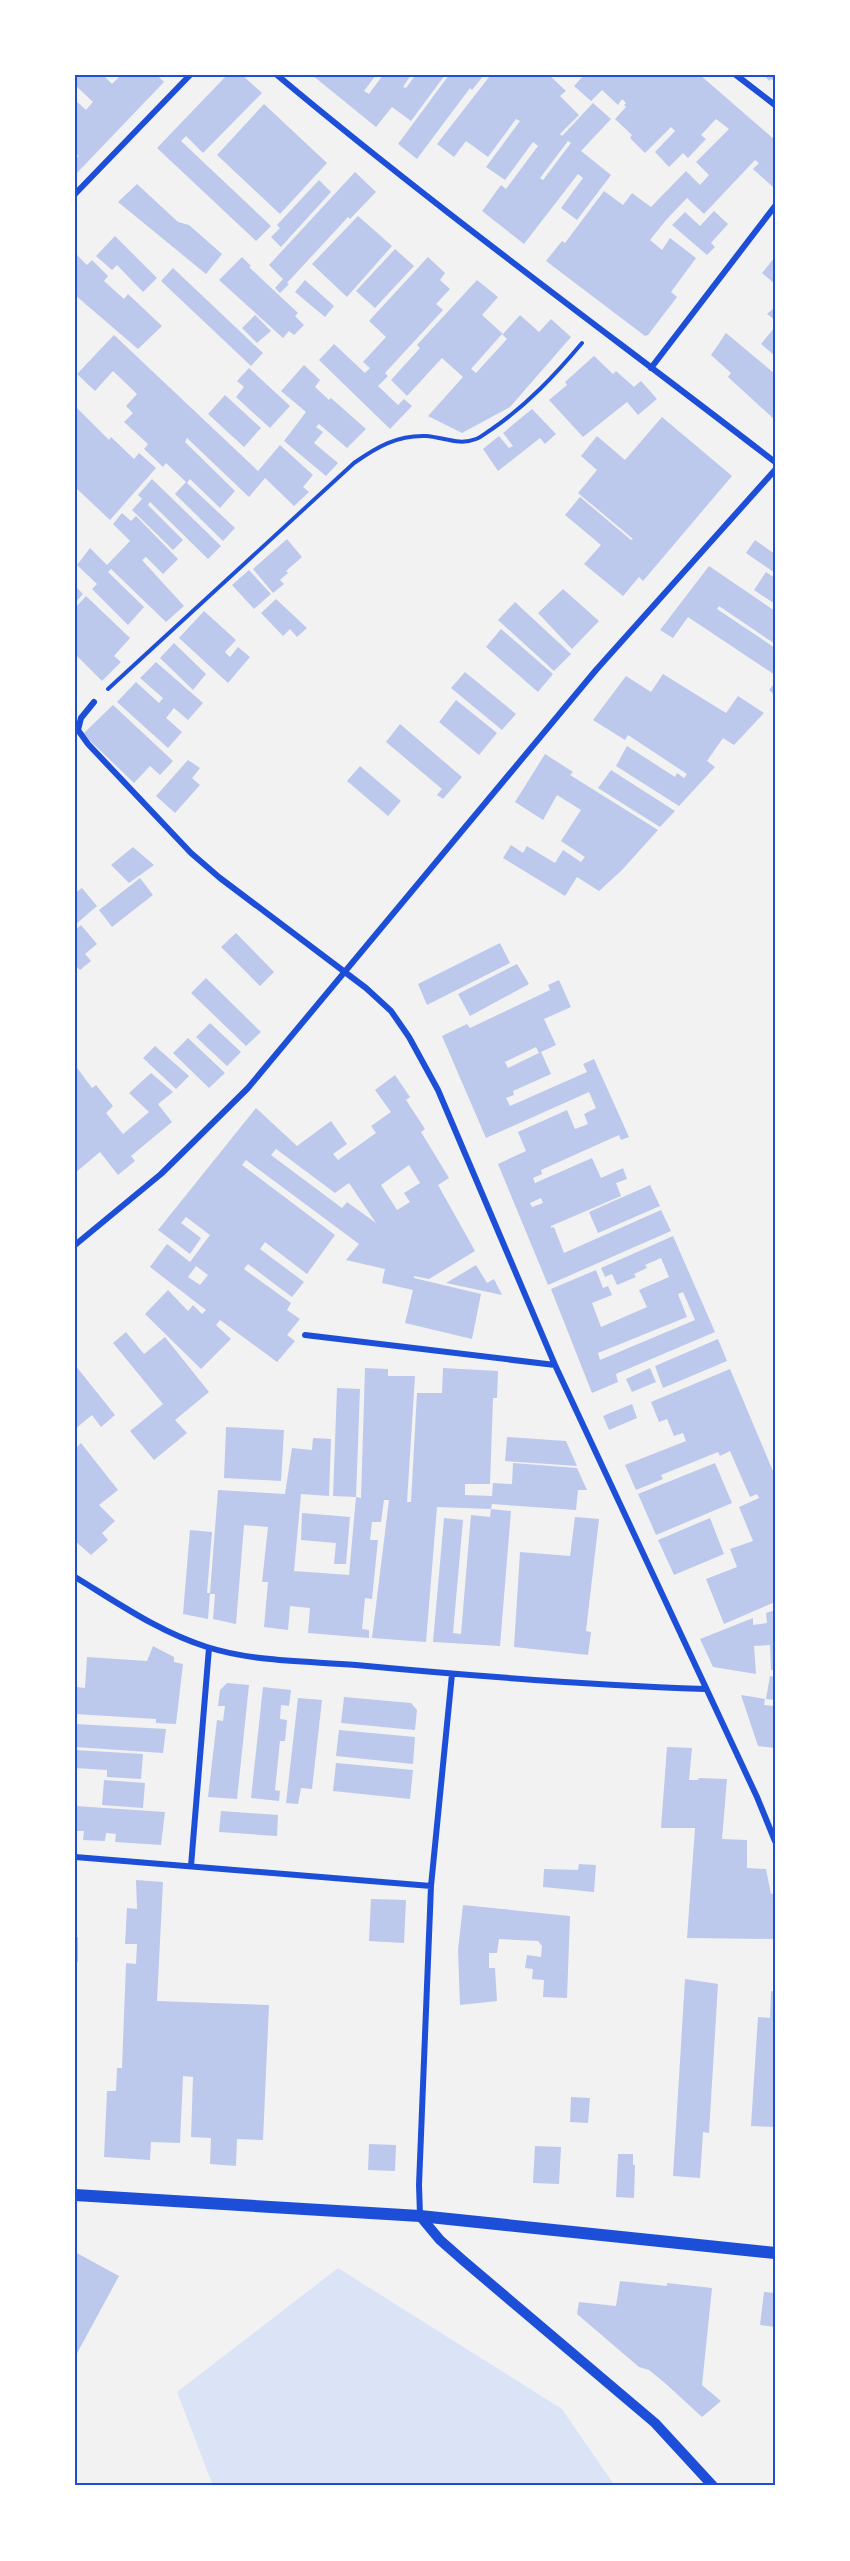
<svg xmlns="http://www.w3.org/2000/svg" width="850" height="2561" font-family="Roboto,sans-serif">
  <style>
    .green { fill: #dbe4f7 }
    .building { fill: #bdc9ec; fill-rule: evenodd }
    .lines { fill: none; stroke-linecap: round; stroke-linejoin: round }
    .path { stroke: #1d4ed8; stroke-width: 4 }
    .minor { stroke: #1d4ed8; stroke-width: 6 }
    .tertiary { stroke: #1d4ed8; stroke-width: 10 }
    .secondary { stroke: #1d4ed8; stroke-width: 12 }
    .neatline { fill: none; stroke: #1d4ed8; stroke-width: 2 }
  </style>
  <rect width="100%" height="100%" fill="#f2f2f2"/>
  <path class="green" d="M338 2268 562 2409 615 2486H213L177 2392Z"/>
  <path class="building" d="M75 75H103L112 84 119 77 118 75H161L159 77 164 82 75 175V158L79 156 75 153V100L86 110 93 102 75 85Z
    M227 75H242L262 93 203 153 186 136 181 141 271 226 256 241 157 148Z
    M312 75H376L364 91 369 94 383 75H411L403 87 406 88 414 77 412 75H445L411 121 392 107 376 127Z
    M449 75H484L472 90 470 88 417 159 398 144Z
    M487 75H549L566 91 560 96 579 115 560 134 562 136 593 103 611 119 581 151 611 175 577 220 561 208 583 178 578 174 524 244 482 211 501 185 506 189 538 146 533 142 505 180 486 167 520 121 516 119 488 157 466 141 454 157 437 144 489 77ZM568 141 571 143 543 180 540 178Z
    M584 75H700L775 140V185L773 187 753 169 759 163 755 160 704 214 687 198 666 220 650 240 662 250 670 238 696 258 671 292 677 297 648 335 645 336 546 261 562 241 565 243 604 191 623 205 632 193 651 207 686 171 700 185 709 175 696 162 729 129 716 119 701 135 706 139 688 158 683 153 669 167 655 152 675 131 671 127 645 153 630 138 632 135 615 119 626 107 624 105 626 103 622 99 618 105 602 90 591 101 574 86Z
    M764 75H775V82L771 79 769 81Z
    M264 104 327 163 280 214 217 155Z
    M355 172 376 192 350 219 348 217 287 283 289 284 280 293 275 288 283 279 269 265Z
    M319 180 331 192 281 247 271 237 280 228 277 225Z
    M137 184 178 222 189 225 222 254 206 274 118 202Z
    M714 211 728 224 711 243 715 247 707 255 672 225 685 212 700 226Z
    M358 216 392 246 347 297 312 264Z
    M115 236 157 278 143 292 117 265 112 270 96 256Z
    M395 249 414 266 375 308 356 291Z
    M75 253 87 265 92 260 108 276 104 281 124 299 128 294 162 326 138 349 75 295Z
    M242 257 251 266 249 267 298 313 295 316 304 325 294 335 289 331 283 338 219 280Z
    M428 257 445 273 440 280 450 289 436 304 443 310 385 373 388 376 378 386 398 405 404 399 412 406 390 429 319 360 334 344 365 373 370 368 363 362 386 337 369 321Z
    M775 257V284L762 273Z
    M173 268 263 353 251 366 161 281Z
    M305 280 334 306 325 317 295 292Z
    M477 280 498 297 482 315 503 334 520 315 539 332 551 319 571 337 510 407 462 433 428 416 463 377 442 358 407 396 391 380 420 348 417 345ZM502 334 507 339 476 373 471 369Z
    M775 307V320L767 314Z
    M255 315 271 331 257 343 242 328Z
    M775 327V356L761 344Z
    M726 333 775 374V420L728 377 731 373 711 355Z
    M114 335 258 471 280 445 313 475 303 487 309 492 294 506 265 478 249 497 187 438 185 442 235 491 220 508 190 479 187 483 235 528 223 541 175 494 186 482 166 463 163 467 144 449 148 444 124 422 133 413 126 406 137 394 113 371 95 391 77 374Z
    M594 356 613 374 616 371 634 387 641 381 657 399 638 415 627 402 583 437 549 400 567 385 565 382Z
    M304 365 320 380 315 387 329 400 331 398 366 429 347 448 319 424 316 427 323 432 314 443 338 463 326 476 284 441 306 412 281 391Z
    M249 368 290 406 270 428 236 397 244 387 237 381Z
    M225 395 261 428 244 447 208 414Z
    M75 406 109 440 111 437 134 459 139 453 156 468 110 520 75 487Z
    M532 409 556 434 545 444 540 438 498 471 483 449 499 436 509 448 513 446 503 433Z
    M662 417 732 476 643 581 639 577 623 596 584 564 601 545 565 515 580 497 631 540 633 539 578 493 597 470 581 456 597 436 625 460Z
    M152 479 221 546 208 559 150 502 148 505 183 540 173 550 132 510 142 499 138 495Z
    M122 513 131 521 136 516 178 559 163 574 146 557 142 560 184 606 166 622 111 569 108 572 144 607 128 625 92 589 97 584 77 565 90 548 107 565 130 541 113 524Z
    M287 539 302 557 286 571 288 573 280 580 284 584 273 593 253 569Z
    M755 540 775 554V573L746 553Z
    M709 566 775 611V644L719 606 717 609 775 648V675L688 617 673 638 660 630Z
    M249 570 271 594 254 609 232 585Z
    M766 572 775 578V604L754 590Z
    M75 586 83 594 75 603Z
    M563 589 599 621 572 649 538 613Z
    M86 596 130 638 114 656 121 662 102 681 75 654V608Z
    M276 599 307 628 297 637 290 629 283 636 261 613Z
    M515 602 571 654 554 671 498 620Z
    M204 611 236 640 225 652 230 657 238 647 250 657 228 683 179 638Z
    M501 629 553 674 538 692 486 647Z
    M174 643 206 674 193 690 160 658Z
    M156 662 203 703 188 720 174 708 166 718 182 732 168 748 117 702 136 682 159 703 163 698 140 678Z
    M465 672 516 714 502 730 451 688Z
    M663 674 726 713 738 696 764 713 734 745 723 738 707 761 715 767 679 806 616 766 627 746 675 777 677 773 684 778 687 774 628 735 625 740 593 720 626 676 651 692Z
    M775 683V695L769 690Z
    M456 700 497 733 479 755 439 722Z
    M113 705 173 761 160 775 150 766 134 783 83 734Z
    M400 724 462 777 443 799 437 795 442 789 386 742Z
    M545 754 573 772 570 775 658 830 622 870 599 891 577 877 565 896 503 858 511 845 523 853 527 846 555 863 563 850 581 862 585 857 561 841 581 810 557 795 543 820 515 802Z
    M188 760 200 768 192 778 200 785 175 813 156 796Z
    M360 766 401 801 388 816 347 781Z
    M611 770 675 811 660 827 598 788Z
    M133 847 154 865 129 883 111 865Z
    M140 878 153 895 112 927 99 910Z
    M82 888 97 906 75 925V893Z
    M81 925 97 944 85 954 91 961 80 970 75 965V930Z
    M236 933 274 972 260 986 221 947Z
    M500 943 510 963 427 1005 418 984Z
    M517 964 529 984 470 1016 458 994Z
    M206 978 261 1032 246 1046 191 993Z
    M559 980 571 1007 544 1019 556 1045 539 1053 536 1047 505 1062 508 1068 541 1052 551 1074 513 1091 514 1095 506 1098 510 1106 587 1072 583 1064 594 1059 629 1137 621 1140 619 1135 541 1170 542 1174 533 1178 535 1183 592 1158 601 1178 623 1168 627 1179 616 1183 621 1196 551 1226V1228L554 1227 564 1253 661 1210 671 1231 548 1285 498 1164 526 1151 518 1132 567 1110 575 1129 588 1124 584 1114 596 1108 589 1092 486 1138 442 1036 467 1024 470 1028 550 990 548 985ZM541 1198 543 1203 532 1207 530 1203Z
    M210 1023 241 1052 227 1066 196 1037Z
    M188 1038 225 1073 209 1088 173 1053Z
    M155 1046 189 1076 176 1089 143 1058Z
    M75 1065 92 1088 96 1085 113 1106 106 1113 123 1134 149 1112 129 1093 151 1073 173 1092 158 1104 172 1122 131 1156 135 1161 118 1175 100 1152 75 1173Z
    M395 1075 410 1097 406 1100 425 1129 421 1132 449 1178 438 1185 475 1251 429 1279 414 1276V1278L481 1294 472 1339 405 1323 413 1290 382 1283 385 1269 346 1260 359 1244 246 1160 242 1165 335 1235 307 1274 265 1242 260 1249 304 1282 292 1297 248 1264 244 1269 291 1303 287 1310 300 1319 287 1335 295 1341 277 1362 220 1320 216 1325 231 1339 201 1369 145 1314 168 1290 188 1311 193 1305 202 1314 206 1310 150 1267 167 1244 190 1262 210 1235 186 1217 181 1223 201 1238 190 1254 158 1230 256 1108 297 1146 331 1121 347 1144 333 1154 338 1160 376 1133 371 1126 391 1112 375 1090ZM276 1149 335 1193 349 1183 376 1223 347 1202 342 1208 271 1155ZM409 1165 420 1183 404 1193 410 1202 397 1210 381 1185ZM196 1266 208 1275 200 1285 188 1277Z
    M650 1185 660 1206 598 1233 589 1212Z
    M673 1236 715 1332 616 1374 618 1382 592 1393 551 1289 596 1270 603 1288 608 1286 612 1295 592 1303 601 1327 647 1307 639 1290 669 1277 661 1258 645 1265 647 1268 634 1274 636 1277 617 1285 612 1274 605 1277 601 1268ZM683 1292 695 1320 600 1360 598 1353 687 1317 678 1294Z
    M476 1265 487 1283 494 1279 502 1295 446 1283Z
    M126 1332 144 1354 165 1337 209 1392 175 1420 187 1433 154 1460 130 1431 163 1404 113 1343Z
    M718 1339 727 1361 663 1388 655 1366Z
    M75 1365 115 1415 101 1427 92 1415 75 1429Z
    M365 1368 388 1369V1376H415L407 1502H411L417 1393H442L443 1368 498 1371 497 1398H493L490 1484H465V1495L492 1496 493 1483 512 1484 513 1463 577 1468 587 1490H578L576 1510 492 1504 491 1509 437 1507 426 1642 372 1638 389 1500H384L381 1522H372L370 1540H378L372 1599 365 1598 362 1629 369 1630V1638L308 1633 310 1608 290 1606 288 1630 264 1627 268 1582H262L268 1527 244 1525 236 1624 213 1619 215 1594H210L208 1619 183 1614 190 1530 212 1532 207 1593H210L218 1490 285 1494 292 1448 312 1450 313 1438 331 1439 329 1496 301 1494 294 1571 349 1575 356 1497 361 1498Z
    M650 1368 656 1382 632 1392 626 1379Z
    M730 1369 775 1476V1602L724 1624 706 1579 737 1567 730 1549 753 1541 739 1507 759 1498 757 1494 750 1497 730 1451 720 1456 718 1452 661 1475 663 1479 636 1490 625 1465 686 1441 683 1433 674 1436 667 1419 659 1422 651 1402Z
    M337 1388 360 1389 356 1497 333 1496Z
    M632 1404 637 1418 609 1430 603 1416Z
    M226 1427 284 1430 281 1481 224 1478Z
    M507 1437 566 1441 577 1466 505 1461Z
    M81 1443 118 1490 99 1505 115 1521 102 1533 108 1540 91 1555 75 1541V1445L77 1447Z
    M715 1463 732 1503 656 1535 638 1494Z
    M491 1509 511 1511 500 1646 433 1642 444 1518 463 1520 453 1633 461 1634 471 1515 490 1517Z
    M302 1513 350 1517 346 1564H334L336 1543 301 1540Z
    M575 1517 599 1519 586 1631 591 1632 588 1655 514 1647 520 1552 570 1556Z
    M710 1518 724 1554 674 1575 658 1540Z
    M775 1610V1670H771L770 1645 754 1646 756 1674 713 1667 700 1639 753 1618V1625L767 1623 766 1613Z
    M153 1646 174 1657V1662L183 1664 176 1724 156 1723V1719L75 1714 76 1687 85 1688 87 1657 147 1661Z
    M770 1676 775 1677V1700L766 1699Z
    M227 1683 249 1685 237 1799 208 1797 217 1720 223 1721 225 1706H218L220 1690Z
    M263 1687 291 1690 289 1706 281 1705 280 1719 287 1720 285 1741H280L275 1790 280 1791 279 1801 251 1798Z
    M741 1695 765 1699 764 1705 775 1706V1748L758 1746Z
    M344 1697 411 1703 417 1710 415 1730 341 1723Z
    M298 1698 322 1700 312 1789 301 1788 298 1804 286 1803Z
    M75 1724 166 1729 163 1753 75 1747Z
    M339 1730 415 1737 413 1764 336 1756Z
    M667 1747 692 1748 689 1780H698L699 1778 727 1779 722 1839 747 1840V1868L766 1869 771 1894 775 1893V1939L687 1938 695 1828H661Z
    M75 1750 143 1754 141 1779 107 1777V1770L75 1768Z
    M336 1763 413 1770 410 1799 333 1791Z
    M104 1780 145 1783 143 1808 102 1805Z
    M75 1806 165 1812 161 1845 115 1842 116 1834 106 1833 105 1841 83 1840 84 1831H75Z
    M221 1811 278 1815 277 1836 219 1832Z
    M579 1864 596 1865 594 1892 543 1887 544 1869 578 1870Z
    M136 1880 163 1882 157 2001 269 2005 263 2140 237 2139 236 2166 210 2164 211 2138 191 2137 193 2077 183 2076 180 2143 151 2142 150 2160 104 2157 107 2091H116L117 2068H122L126 1963 136 1964 137 1944H125L127 1908 137 1909Z
    M371 1899 406 1900 404 1943 369 1941Z
    M463 1905 570 1916 567 1998 543 1997 544 1980 532 1979 533 1969 525 1968 527 1955 541 1957 542 1946 538 1941 499 1939 497 1953H489V1968H495L497 2001 460 2005 458 1950Z
    M75 1937H78V1962H75Z
    M685 1979 718 1984 709 2133 703 2132 700 2178 673 2176Z
    M771 1991 775 1992V2127L751 2126 758 2017 770 2018Z
    M571 2097 590 2098 588 2123 570 2122Z
    M369 2144 396 2145 395 2171 368 2170Z
    M535 2146 561 2147 559 2184 533 2183Z
    M618 2154H633V2165H635L634 2198 616 2197Z
    M75 2252 119 2276 75 2357Z
    M620 2281 667 2286V2283L712 2288 702 2385 721 2401 702 2417 666 2384 649 2370 639 2367 577 2314 579 2302 616 2306Z
    M764 2292 775 2293V2327L760 2325Z"/>
  <g class="lines">
    <path class="path" d="M108 689 354 463C377 447 397 435 426 436 443 437 459 446 476 439 481 437 487 432 492 429 527 405 555 375 582 343"/>
    <path class="minor" d="M277 75C438 210 608 333 775 462
      M736 75 775 105
      M75 194 190 75
      M651 368 775 206
      M94 702 81 718 78 730 88 744 191 853 220 878 366 988 391 1011 409 1037 438 1090 555 1365 757 1797 775 1841
      M75 1245 161 1174 248 1088 596 670 775 470
      M305 1335 555 1365
      M75 1577C118 1603 159 1632 207 1647 254 1662 308 1661 356 1665 472 1676 588 1685 705 1689
      M75 1857 431 1886
      M191 1866 209 1648
      M420 2215 419 2185 431 1886 452 1674"/>
    <path class="tertiary" d="M420 2216 440 2240 465 2262 655 2423 713 2486"/>
    <path class="secondary" d="M75 2195 420 2216 775 2253"/>
  </g>
  <rect width="850" height="2561" fill="none" stroke="#ffffff" stroke-width="153"/>
  <rect x="76" y="76" width="698" height="2408" class="neatline"/>
</svg>
